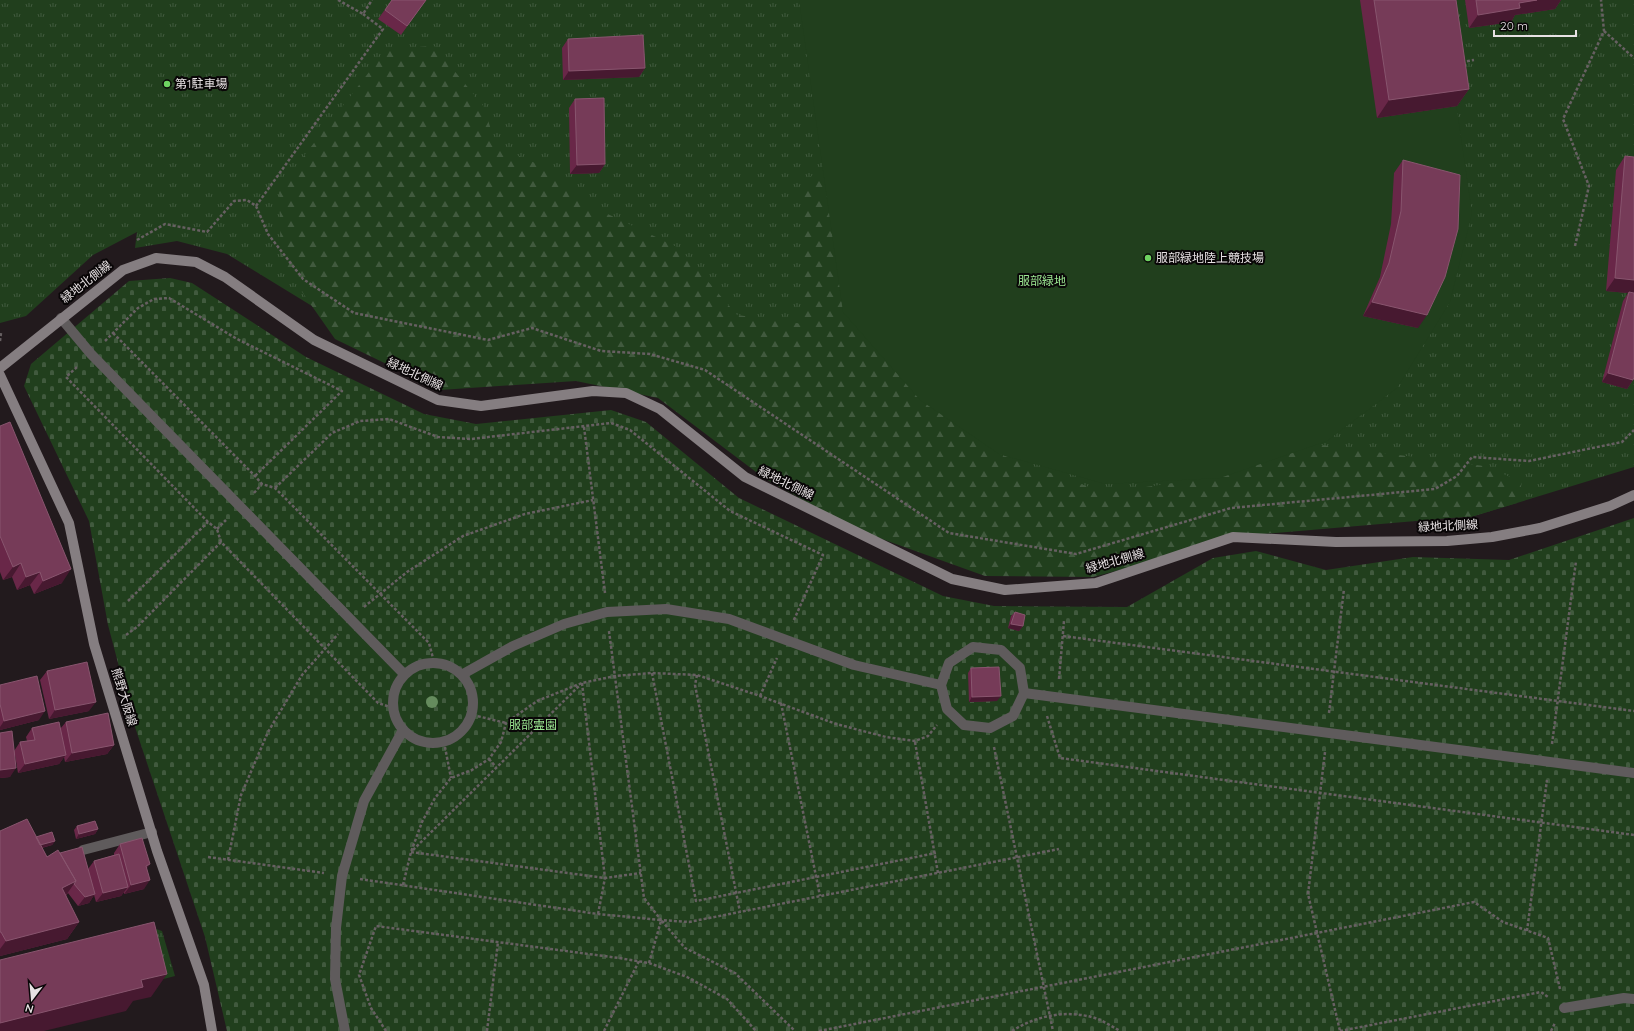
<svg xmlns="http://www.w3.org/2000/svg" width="1634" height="1031" font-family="Quicksand,'Noto Sans JP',sans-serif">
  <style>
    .grass { fill: url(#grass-tufts) }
    .forest { fill: url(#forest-firs) }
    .cemetery { fill: url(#cemetery-stones) }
    .pitch { fill: #213f1d }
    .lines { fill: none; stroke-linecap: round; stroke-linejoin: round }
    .path { stroke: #676062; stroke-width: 2.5; stroke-dasharray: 3 2; stroke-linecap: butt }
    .lane { stroke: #5f5b5c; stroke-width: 10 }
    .secondary { stroke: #857e81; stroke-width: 10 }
    .tree { fill: #658b5d }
    .wall { fill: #692748 }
    .shaded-wall { fill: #471930 }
    .building { fill: #763b58; stroke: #88556e }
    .poi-dot { fill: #6ed361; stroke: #090607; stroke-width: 1.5 }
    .labels { text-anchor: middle; stroke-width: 4; stroke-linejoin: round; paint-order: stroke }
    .poi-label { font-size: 12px; fill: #e7e1e3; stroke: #090607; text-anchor: start }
    .park-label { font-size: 12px; fill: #9ce792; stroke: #090607 }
    .street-label { font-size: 12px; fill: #e7e1e3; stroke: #090607 }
  </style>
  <defs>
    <pattern id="grass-tufts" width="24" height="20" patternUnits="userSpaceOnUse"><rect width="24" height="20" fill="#213f1d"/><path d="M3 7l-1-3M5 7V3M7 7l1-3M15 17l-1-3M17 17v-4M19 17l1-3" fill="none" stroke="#415a3e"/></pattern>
    <pattern id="forest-firs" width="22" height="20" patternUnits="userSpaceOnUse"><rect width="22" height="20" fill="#213f1d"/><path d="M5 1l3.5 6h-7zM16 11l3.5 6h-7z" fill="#415a3e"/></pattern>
    <pattern id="cemetery-stones" width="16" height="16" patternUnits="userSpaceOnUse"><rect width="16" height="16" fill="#213f1d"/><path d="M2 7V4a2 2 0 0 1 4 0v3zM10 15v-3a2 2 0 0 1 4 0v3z" fill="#415a3e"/></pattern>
  </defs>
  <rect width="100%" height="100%" fill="#221a1d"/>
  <path class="grass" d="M0 0H1634V467L1471 517 1299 521 1197 529 674 382 343 325 227 254 177 241 135 248 137 232 93 255 26 316 0 323Z
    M153 928 162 931 175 976 148 983Z"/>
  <path class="forest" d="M434 46 484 107 496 146 542 166 593 207 679 248 737 315 803 324 801 185 842 149 1000 454 1105 493 1207 478 1306 443 1484 466 1522 482 1517 503 1474 516 1251 535 1093 577 985 576 857 530 764 478 658 398 576 381 440 390 335 339 281 262 279 188 387 49Z"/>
  <path class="cemetery" d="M170 278 192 283 306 357 424 414 476 424 611 410 646 422 739 498 943 596 994 606 1127 607 1213 558 1256 551 1326 570 1413 557 1509 560 1634 518V1031H227L205 937 135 727 108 625 89 521 24 386 31 364 129 281Z"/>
  <path class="pitch" d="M799 0H1441L1472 213 1450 302 1397 388 1327 441 1220 478 1105 484 999 454 920 400 843 312Z"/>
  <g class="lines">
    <path class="path" d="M338 0 363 14 372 0
      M1604 31 1634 58
      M1462 62 1474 60
      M256 206 383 29 363 14
      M137 240 165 224 207 232 234 201 247 200 256 206 268 234 303 279 354 313 488 340 532 328 601 351 650 354 705 370 949 533 1076 554 1231 508 1435 489 1457 476 1472 457 1529 461 1622 442 1634 430
      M1575 246 1589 186 1563 119 1604 31 1601 0
      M113 333 255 476 262 484 275 488 429 643 434 662
      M0 341 1 333
      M105 341 138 308 154 299 169 298 237 339 342 391 255 476
      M77 367 66 377 208 522 217 529 221 542 378 703 393 708
      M584 427 605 593
      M275 488 332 433 360 421 389 419 438 437 471 439 611 423 630 430 730 511 823 555 793 622
      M254 493 262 484
      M217 529 226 520
      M128 601 208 522
      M364 607 407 572 463 536 525 514 593 500
      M609 631 644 898 661 920 689 922 1059 849
      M126 635 137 627 221 542
      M1063 636 1634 711
      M652 673 696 901 936 853
      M697 675 695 685 740 912
      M1059 679 1064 621
      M582 683 605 878 598 914
      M760 696 777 658
      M781 703 820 896
      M1329 713 1344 589
      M473 715 506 723
      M1047 716 1060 758 1634 835
      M444 742 451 778
      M915 742 938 873
      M1552 744 1576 561
      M994 747 1053 1031
      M1325 752 1308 894 1340 1031
      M489 759 496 767
      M413 850 580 685
      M411 852 605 878 641 873
      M208 857 324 873
      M228 860 241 795 268 732 302 675 338 634
      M360 879 598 914 661 920 685 948 735 973 795 1031
      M403 885 411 852 422 822 435 798 451 778 472 770 489 759 501 742 506 723 537 701 582 683 615 676 652 673 697 675 760 696 836 724 886 737 915 741 928 736 937 725
      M1527 931 1547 780
      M649 963 661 921
      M386 1031 371 1008 359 975 376 926 619 958 649 963 687 977 727 999 756 1031
      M487 1031 498 942
      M604 1031 639 961
      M819 1031 1474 902 1503 922 1548 938 1560 989
      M1012 1031C1037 1015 1069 1009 1098 1019 1105 1022 1113 1027 1120 1031
      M1340 1031 1541 992 1548 997
      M1551 1031 1555 1023"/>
    <path class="lane" d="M61 318 91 354 404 674
      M973 647 1001 650 1020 668 1024 693 1013 716 990 728 964 725 947 709 941 685 949 663Z
      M393 703a40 40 0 1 1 80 0a40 40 0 1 1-80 0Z
      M463 674 513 646 564 624 607 612 666 609 729 619 854 665 941 685
      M1024 693 1634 773
      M83 850 152 832
      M1564 1008 1624 998 1634 999
      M345 1031 335 979 336 928 342 876 364 801 403 730"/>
    <path class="secondary" d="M0 368 123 270 156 258 196 262 225 277 314 340 438 400 481 406 593 391 626 393 660 409 745 477 952 579 1005 590 1096 583 1233 537 1336 542 1447 541 1492 537 1540 528 1610 506 1634 495
      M0 375 69 523 94 644 157 851 204 985 212 1031"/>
  </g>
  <circle class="tree" cx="432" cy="702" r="6"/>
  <path class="wall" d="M392 0H426L401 35 378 19Z
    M1360 0H1456L1469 89 1457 106 1377 118Z
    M1465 0H1561L1555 9 1515 15 1511 22 1469 28Z
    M568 39 645 68 639 77 563 80 562 48Z
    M575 99 605 164 599 173 570 174 569 108Z
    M1625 156 1633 380 1627 389 1602 382 1623 301 1628 293 1606 291 1616 170Z
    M1403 160 1418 328 1363 316 1380 277 1391 224 1394 173Z
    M0 426 62 583 34 594 30 585 17 590 12 577 3 580 0 572Z
    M1015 612 1023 626 1019 631 1008 628 1011 616Z
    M971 668 997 701 969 702 968 673Z
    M47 671 89 711 49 719 40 680Z
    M0 685 39 720 0 730Z
    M66 722 114 745 107 754 65 762 64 757 59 764 18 773 15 755 10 777 0 778V733L14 751 20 742 27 741 26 737 32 728 60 729Z
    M77 826 98 829 95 834 76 839 74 830Z
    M0 831 36 837 55 841 52 845 42 848 47 857 60 853 88 869 94 861 114 855V853L120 844 147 869 144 889 124 894V892L121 896 96 902 94 895 89 903 78 906 68 893 66 896 79 922 67 939 0 956Z"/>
  <path class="shaded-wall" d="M1537 0H1561L1555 9 1515 15 1511 22 1469 28 1478 15 1519 3Z
    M645 68 639 77 563 80 569 71Z
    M1469 89 1457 106 1377 118 1389 100Z
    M605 164 599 173 570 174 577 165Z
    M1615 278 1634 280V294L1629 292 1628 293 1606 291Z
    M1372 302 1427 315 1418 328 1363 316Z
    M1608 373 1633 380 1627 389 1602 382Z
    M21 563 12 577 3 580 13 567Z
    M71 569 62 583 34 594 43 581Z
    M40 572 30 585 17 590 26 577Z
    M1011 624 1023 626 1019 631 1008 628Z
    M1001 696 997 701 969 702 972 697Z
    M96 702 89 711 49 719 55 710Z
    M45 711 39 720 0 730V727L4 721Z
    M114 745 107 754 65 762 72 753Z
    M66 755 59 764 18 773 25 764Z
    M16 768 10 777 0 778V770Z
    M98 829 95 834 76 839 79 834Z
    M55 841 52 845 33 850 36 846Z
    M150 864 144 873 146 866Z
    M150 880 144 889 124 894 131 885Z
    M76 881 64 898 62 888Z
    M128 887 121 896 96 902 103 893Z
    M95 894 89 903 78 906 85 897Z
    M79 922 67 939 0 956V949L6 941Z
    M167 974 151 997 133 1001 126 1011 44 1031H0V1023L141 980Z"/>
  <path class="building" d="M392 0H426L407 26 385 10Z
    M1374 0H1456L1469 89 1389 100Z
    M1476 0H1537L1519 3 1520 8 1478 15Z
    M643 35 645 68 569 71 568 39Z
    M604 98 605 164 577 165 575 99Z
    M1625 156 1634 157V280L1615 278Z
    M1403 160 1460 175 1458 229 1445 277 1427 315 1372 302 1389 263 1401 211Z
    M1629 292 1634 293V377L1633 380 1608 373Z
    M10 422 71 569 43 581 40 572 26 577 21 563 13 567 0 536V426Z
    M1015 612 1025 615 1023 626 1011 624Z
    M87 662 96 702 55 710 47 671Z
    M999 667 1001 696 972 697 971 668Z
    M37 676 45 711 4 721 0 704V685Z
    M108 713 114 745 72 753 66 722Z
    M59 722 66 755 25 764 20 742 35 740 32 728Z
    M12 731 16 768 0 770V733Z
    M27 819 47 857 58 850 76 881 62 888 79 922 6 941 1 932H0V831Z
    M95 821 98 829 79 834 77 826Z
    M52 832 55 841 40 845 36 837Z
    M142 838 150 864 146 866 150 880 131 885 120 844Z
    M82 847 95 894 85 897 74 884 76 881 60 853Z
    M119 854 128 887 103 893 94 861Z
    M154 922 167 974 141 980 143 987 0 1023V960Z"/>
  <g class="poi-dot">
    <circle cx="167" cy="84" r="4"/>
    <circle cx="1148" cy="258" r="4"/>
  </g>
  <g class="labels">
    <g class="poi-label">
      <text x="175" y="88">第1駐車場</text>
      <text x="1156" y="262">服部緑地陸上競技場</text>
    </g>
    <g class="park-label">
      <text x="1042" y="285">服部緑地</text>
      <text x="533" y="729">服部霊園</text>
    </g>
    <g class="street-label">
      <text transform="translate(86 282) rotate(-38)" y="4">緑地北側線</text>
      <text transform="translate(415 374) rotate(25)" y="4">緑地北側線</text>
      <text transform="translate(786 483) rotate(26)" y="4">緑地北側線</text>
      <text transform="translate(1448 526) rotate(-3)" y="4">緑地北側線</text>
      <text transform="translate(1115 561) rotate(-16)" y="4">緑地北側線</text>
      <text transform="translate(124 697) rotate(73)" y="4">熊野大阪線</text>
    </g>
  </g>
  <g transform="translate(32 999) rotate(196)" stroke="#090607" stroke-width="3" paint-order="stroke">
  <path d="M0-3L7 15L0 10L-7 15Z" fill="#e7e1e3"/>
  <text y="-6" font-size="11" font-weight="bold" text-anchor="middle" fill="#e7e1e3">N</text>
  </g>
  <path d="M1494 30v6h82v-6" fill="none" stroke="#e7e1e3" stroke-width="2"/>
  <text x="1500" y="30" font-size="12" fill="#e7e1e3" stroke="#090607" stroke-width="3" paint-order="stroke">20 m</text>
</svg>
